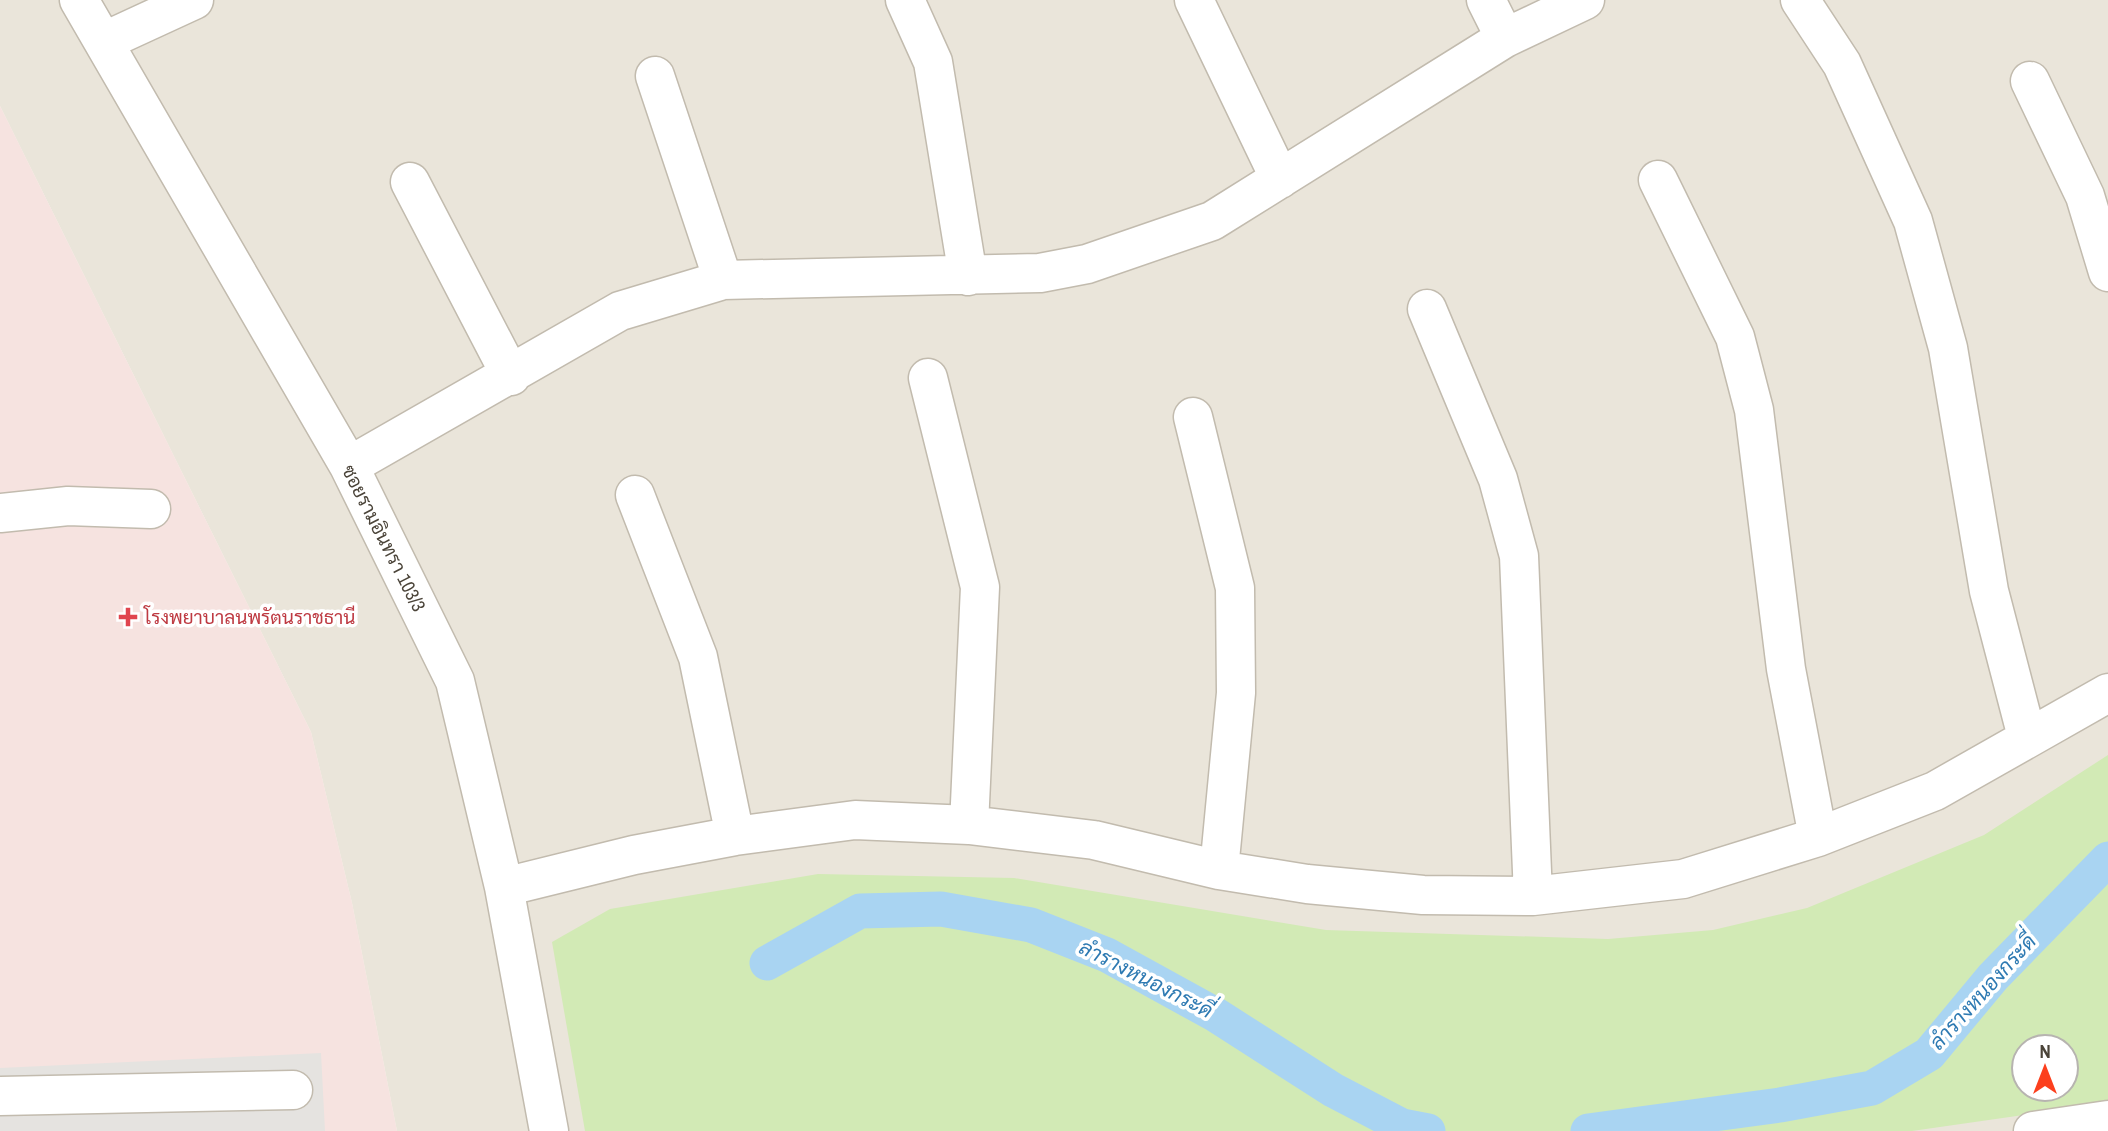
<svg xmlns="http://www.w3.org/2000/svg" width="2108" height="1131" font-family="'Archivo Narrow',Sarabun,sans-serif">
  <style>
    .residential { fill: #eae5da; fill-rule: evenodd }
    .medical { fill: #f6e3e0 }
    .green { fill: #d2eab5; fill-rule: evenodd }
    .parking { fill: #e5e3e0 }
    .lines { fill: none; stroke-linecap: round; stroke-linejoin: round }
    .canal { stroke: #a9d4f2; stroke-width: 35 }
    .minor-casing { stroke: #c2bbae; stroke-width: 41 }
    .minor { stroke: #fff; stroke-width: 38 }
    .health-dot { fill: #e0444e; stroke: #fff; stroke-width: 2.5 }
    .labels { text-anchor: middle; stroke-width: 7; stroke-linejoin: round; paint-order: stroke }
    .street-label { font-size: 19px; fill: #4b4439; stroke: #fff }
    .health-label { font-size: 19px; fill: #be3a42; stroke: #fff; text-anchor: start }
    .water-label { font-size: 21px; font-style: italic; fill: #2e7ab2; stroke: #fff }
  </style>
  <rect width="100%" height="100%" fill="#f6f3ec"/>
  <path class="residential" d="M0 0H2108V1131H397L352 903 311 732 0 106ZM2024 1047H2066V1089H2024Z"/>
  <path class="medical" d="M0 106 311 732 352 903 397 1131H0Z"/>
  <path class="green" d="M2108 755V1103L1912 1131H585L552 942 610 909 818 874 1014 878 1326 930 1608 939 1713 930 1807 908 1984 835ZM2024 1047H2066V1089H2024Z"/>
  <path class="parking" d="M321 1053 325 1131H0V1068Z"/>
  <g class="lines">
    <path class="canal" d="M767 963 860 911 941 909 1031 925 1107 955 1216 1015 1333 1090 1402 1126 1428 1131
      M1588 1131 1780 1105 1872 1088 1929 1054 1993 977 2108 859"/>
    <defs>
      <path id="minor" d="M79 0 349 466 455 681 504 887 549 1131
        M905 0 933 62 968 276
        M1194 0 1280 179
        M1486 0 1505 38
        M1800 0 1842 64 1913 221 1948 348 1989 591 2027 737
        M105 41 194 0
        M655 76 723 280
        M2030 81 2085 196 2108 272
        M1658 180 1735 337 1754 410 1786 669 1818 837
        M410 182 511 376
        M1427 309 1498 479 1519 556 1533 896
        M928 378 980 587 969 825
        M1193 417 1235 588 1236 693 1219 870
        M349 466 620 311 723 280 1040 273 1087 264 1212 221 1505 38 1585 0
        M635 495 698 657 735 836
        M0 513 68 506 151 509
        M504 887 634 855 735 836 855 820 969 825 1094 840 1219 870 1307 884 1423 895 1533 896 1683 879 1818 837 1935 791 2108 693
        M0 1096 293 1090
        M2033 1131 2108 1120"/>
    </defs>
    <use href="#minor" class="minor-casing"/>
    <use href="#minor" class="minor"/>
  </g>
  <path class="health-dot" d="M124.5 606.5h7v7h7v7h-7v7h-7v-7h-7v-7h7z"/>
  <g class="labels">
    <g class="street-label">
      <text transform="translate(384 538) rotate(63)" y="7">ซอยรามอินทรา 103/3</text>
    </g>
    <g class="health-label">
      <text x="144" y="624">โรงพยาบาลนพรัตนราชธานี</text>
    </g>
    <g class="water-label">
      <text transform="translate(1146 979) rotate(27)" y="7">ลำรางหนองกระดี่</text>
      <text transform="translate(1983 992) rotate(-48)" y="7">ลำรางหนองกระดี่</text>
    </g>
  </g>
  <g transform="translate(2045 1068)"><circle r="33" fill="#ffffff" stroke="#b7b4b0" stroke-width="2"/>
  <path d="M0-5L12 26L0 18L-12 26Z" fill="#fc3f1d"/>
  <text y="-10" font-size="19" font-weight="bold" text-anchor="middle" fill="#4b4439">N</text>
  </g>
</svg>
